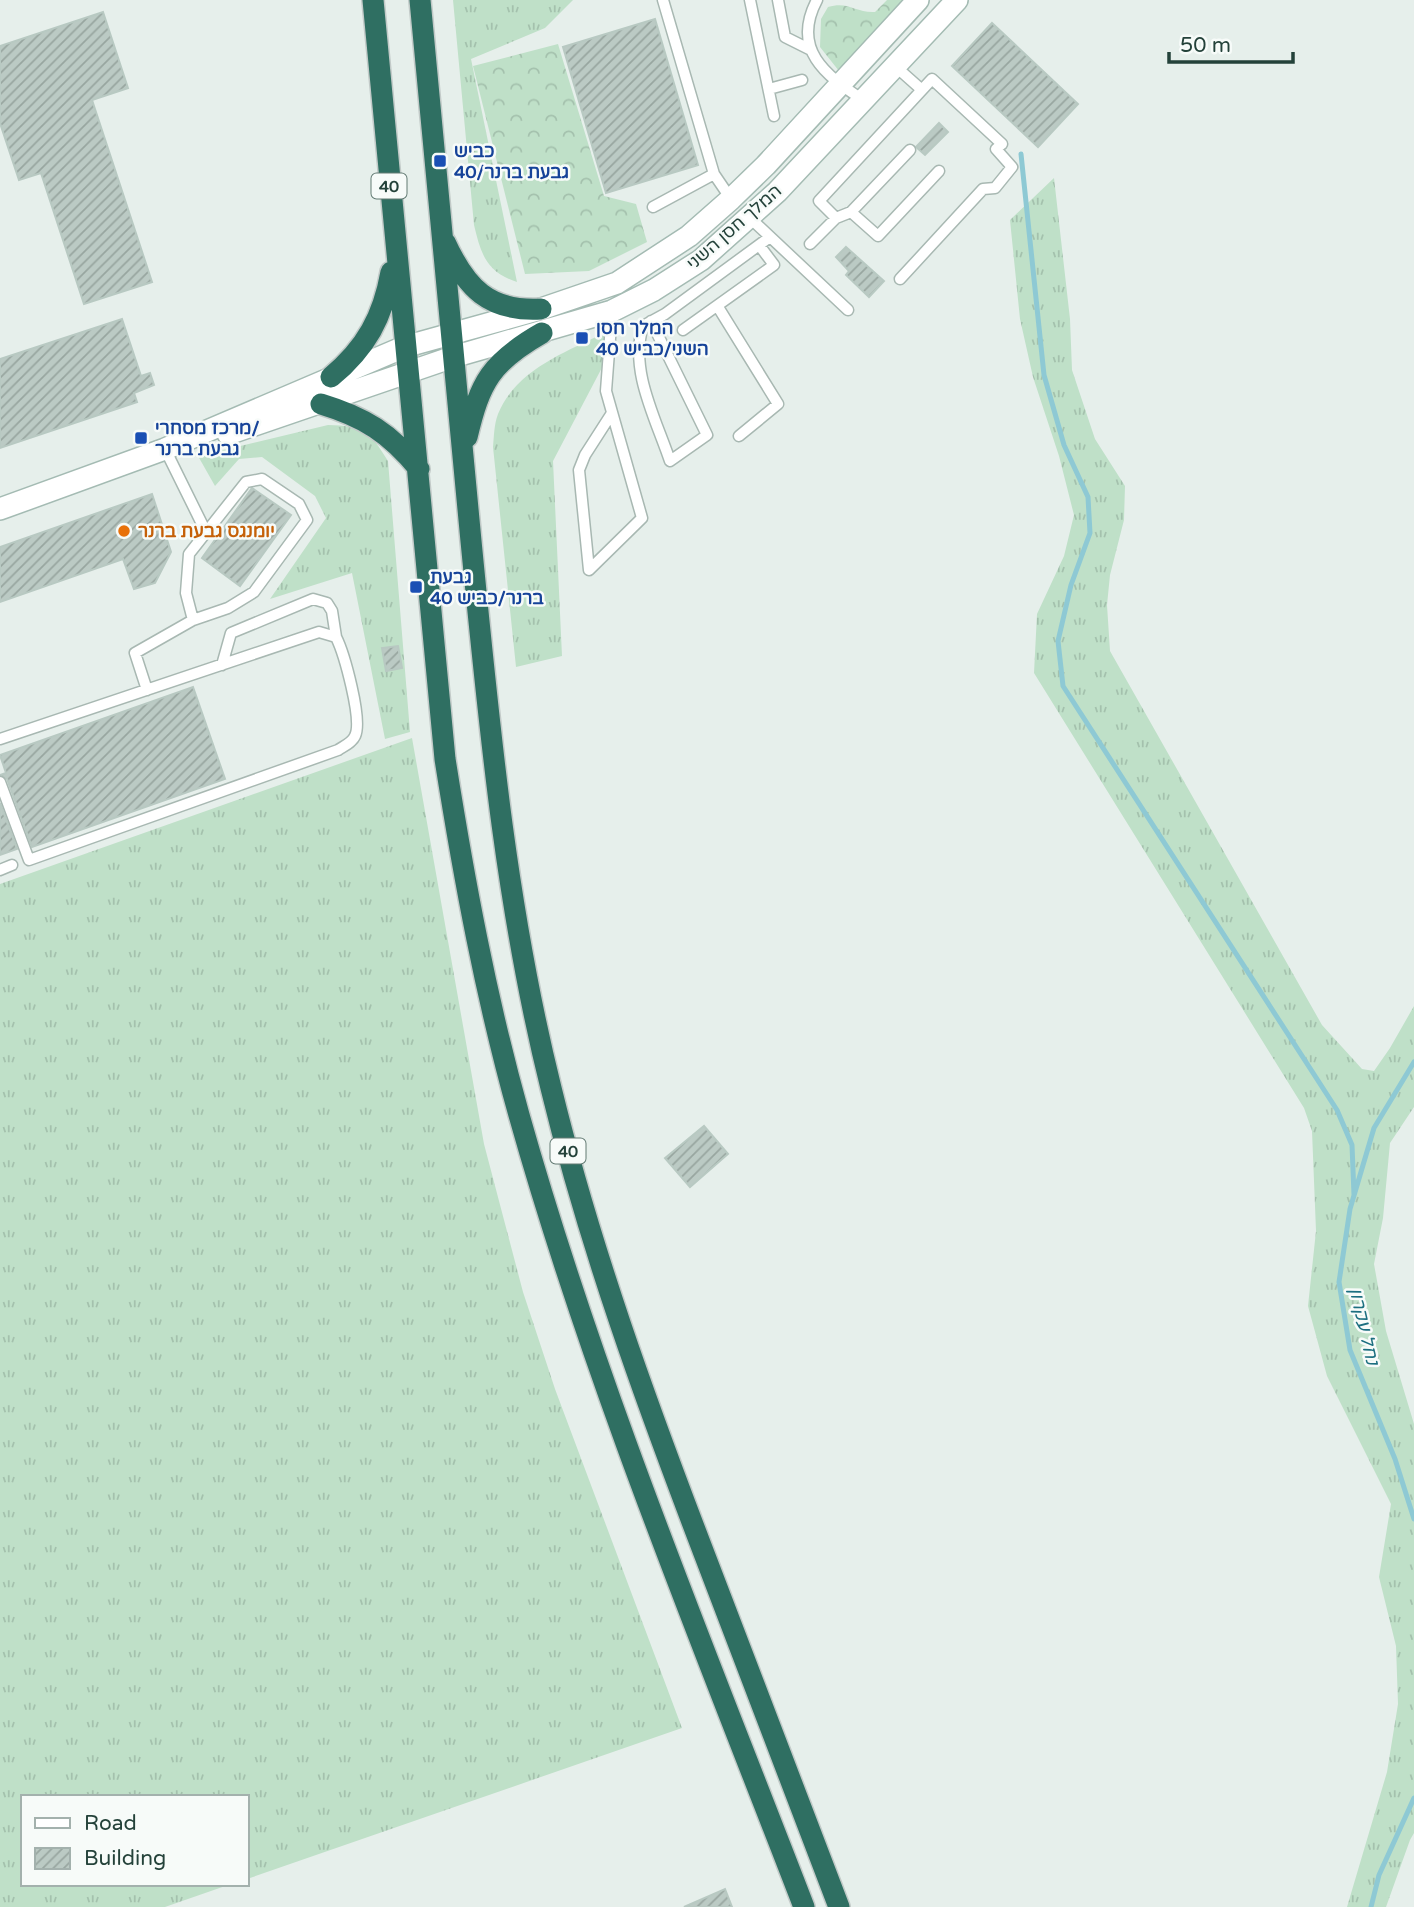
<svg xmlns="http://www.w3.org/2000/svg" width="1414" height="1907" font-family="'Varela Round','Noto Sans Hebrew',sans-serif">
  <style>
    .grass { fill: url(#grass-tufts) }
    .forest { fill: url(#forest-crowns) }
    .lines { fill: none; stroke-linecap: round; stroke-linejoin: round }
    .stream { stroke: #8ec9d4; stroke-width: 5 }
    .building { fill: url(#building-hatch); stroke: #b8c9c2; stroke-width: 2 }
    .lane-casing { stroke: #a8b8b2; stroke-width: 13 }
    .secondary-casing { stroke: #a4bbb3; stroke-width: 24 }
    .highway-casing { stroke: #c2cac8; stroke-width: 24 }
    .lane { stroke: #fff; stroke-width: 10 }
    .secondary { stroke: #fff; stroke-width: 21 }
    .highway { stroke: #2f6f62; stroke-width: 21 }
    .transit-dot { fill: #1a4fb4; stroke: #f7fbf9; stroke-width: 2.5 }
    .food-dot { fill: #e8710a; stroke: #f7fbf9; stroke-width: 2.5 }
    .labels { text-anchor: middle; stroke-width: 5; stroke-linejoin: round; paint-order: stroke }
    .shield { fill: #f7fbf9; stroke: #637a73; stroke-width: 2 }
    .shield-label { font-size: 16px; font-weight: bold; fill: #24423a }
    .transit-label { font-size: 18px; font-weight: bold; fill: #164399; stroke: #f7fbf9; text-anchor: start }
    .street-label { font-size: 18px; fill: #24423a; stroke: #f7fbf9 }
    .food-label { font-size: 18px; font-weight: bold; fill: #c56008; stroke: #f7fbf9; text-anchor: start }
    .water-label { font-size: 19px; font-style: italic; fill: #1c6f80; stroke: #f7fbf9 }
  </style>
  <defs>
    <pattern id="grass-tufts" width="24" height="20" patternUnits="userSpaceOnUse" patternTransform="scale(1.75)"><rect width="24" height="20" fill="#bfe0c8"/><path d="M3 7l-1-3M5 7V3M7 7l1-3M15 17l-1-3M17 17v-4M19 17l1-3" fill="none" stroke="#a4c1ad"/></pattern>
    <pattern id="forest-crowns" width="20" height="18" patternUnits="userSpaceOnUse" patternTransform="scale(1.75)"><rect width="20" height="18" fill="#bfe0c8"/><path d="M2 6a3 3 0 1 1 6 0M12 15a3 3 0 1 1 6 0" fill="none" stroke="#a4c1ad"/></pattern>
    <pattern id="building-hatch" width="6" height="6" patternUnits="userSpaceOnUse" patternTransform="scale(1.75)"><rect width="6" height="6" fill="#bbcac4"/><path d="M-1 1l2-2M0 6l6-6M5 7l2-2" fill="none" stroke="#98a6a0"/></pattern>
  </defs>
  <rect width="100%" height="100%" fill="#e6efeb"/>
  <path class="grass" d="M453 0H573L545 28 471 59 517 282C486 272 481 254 474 225Z
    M1054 178 1070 319 1072 370 1095 439 1125 486 1124 520 1110 575 1107 605 1110 651 1322 1025 1362 1069 1374 1071 1390 1048 1414 1006V1107L1390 1143 1383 1218 1374 1264 1386 1331 1414 1424V1833L1410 1840 1386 1907H1347L1387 1772 1398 1704 1396 1646 1379 1577 1391 1504 1327 1376 1308 1306 1316 1231 1312 1131 1304 1108 1034 673 1037 614 1064 556 1074 515 1059 456 1033 377 1020 319 1010 220Z
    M604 333 606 360 553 461 562 656 516 667 493 447C494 437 494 424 498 414 516 370 564 353 604 333Z
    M328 425C362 426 370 431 388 461L410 732 385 739 352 573 270 599 326 518 315 496 262 457 239 459 215 486 198 456Z
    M412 738 484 1144 523 1292 555 1389 682 1728 247 1879V1797H23V1884H231L165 1907H0V884Z"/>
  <path class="forest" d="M887 0H906L839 71 820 47 821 19 828 7C849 1 855 13 875 12Z
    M558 44 604 196 636 204 647 242 589 271 525 274 473 66Z"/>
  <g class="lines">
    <path class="stream" d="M1021 154 1044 375 1064 445 1088 497 1090 533 1071 585 1058 641 1063 686 1337 1110 1352 1145 1354 1195
      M1414 1062 1374 1128 1350 1209 1339 1282 1350 1350 1395 1459 1414 1519
      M1371 1907 1379 1875 1414 1798"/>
  </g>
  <path class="building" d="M103 12 128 88 92 100 152 282 84 304 41 173 19 180 0 123V46Z
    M655 19 698 165 606 193 563 47Z
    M992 23 1078 104 1038 147 952 66Z
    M939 123 948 132 925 155 916 147Z
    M846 247 884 281 869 297 846 275 849 271 836 257Z
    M122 319 141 376 150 373 154 385 134 393 137 402 0 448V359Z
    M252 488 291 515 240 586 202 558Z
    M152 494 171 552 155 583 134 589 123 559 0 602V547Z
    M398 646 402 668 386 671 382 648Z
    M193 687 225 779 32 847 7 779 0 775 6 773 0 755Z
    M0 803 17 849 0 855Z
    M704 1126 728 1154 690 1187 665 1158Z
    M725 1889 732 1907H684Z"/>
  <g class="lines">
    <defs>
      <path id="lane" d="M663 0 714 174 731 199
        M750 0 774 116
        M778 0 785 37 811 50
        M817 0C791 49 825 75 863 100
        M895 66 922 90
        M769 89 802 80
        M653 207 714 174
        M851 212 878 236 939 171
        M749 217 848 310
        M836 218 819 201 932 79 1002 144 996 149 1012 167 995 188 983 189 900 279
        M810 244 836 218 851 212 910 150
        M718 307 778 404 739 436
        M612 312 606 391 642 518 589 570 579 470 585 455 612 413
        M651 321 707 435 670 461C656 419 629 370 643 326L665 314 770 237
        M683 330 774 265 759 245
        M165 449 206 532
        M262 479 299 504 307 520 254 592 228 608 193 620 186 593 189 554 246 482Z
        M222 665 231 633 313 599 327 603 332 611 336 637
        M147 690 135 653 193 620
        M0 739 319 632 336 637C344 653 363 720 355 736 352 743 344 746 338 750L29 860 0 782
        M0 870 12 865"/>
      <path id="secondary" d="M228 434 453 357 612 311 654 290 701 260 777 192 957 0
        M0 509 165 449 404 347 541 309 617 283 689 236 731 199 766 165 918 0"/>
      <path id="highway" d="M373 0 445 759C464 879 486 998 519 1115 595 1385 703 1645 804 1907
        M420 0C436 180 454 360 471 541 489 724 506 908 551 1088 590 1248 646 1402 705 1556 749 1673 794 1790 839 1907
        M445 242C466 288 489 312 541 309
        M331 377C366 348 383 317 391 272
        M321 404C364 417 390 433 419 469
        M467 437C480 382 491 362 542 333"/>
    </defs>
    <use href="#lane" class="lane-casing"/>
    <use href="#secondary" class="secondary-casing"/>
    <use href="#highway" class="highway-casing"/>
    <use href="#lane" class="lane"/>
    <use href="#secondary" class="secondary"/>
    <use href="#highway" class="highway"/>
  </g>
  <g class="transit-dot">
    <rect x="433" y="154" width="14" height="14" rx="3.5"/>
    <rect x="575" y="331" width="14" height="14" rx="3.5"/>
    <rect x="134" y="431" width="14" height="14" rx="3.5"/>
    <rect x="409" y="580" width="14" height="14" rx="3.5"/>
  </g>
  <circle class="food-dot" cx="124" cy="531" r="7"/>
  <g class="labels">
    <g class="shield">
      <rect x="371.5" y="173.5" width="35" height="25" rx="5"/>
      <rect x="550.5" y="1138.5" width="35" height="25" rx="5"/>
    </g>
    <g class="shield-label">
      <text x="389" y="192">40</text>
      <text x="568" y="1157">40</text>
    </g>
    <g class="transit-label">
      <text x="454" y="157">כביש<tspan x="454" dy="21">40/גבעת ברנר</tspan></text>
      <text x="596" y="334">המלך חסן<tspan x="596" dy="21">השני/כביש 40</tspan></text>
      <text x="155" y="434">מרכז מסחרי/<tspan x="155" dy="21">גבעת ברנר</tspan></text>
      <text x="430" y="583">גבעת<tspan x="430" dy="21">ברנר/כביש 40</tspan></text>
    </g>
    <g class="street-label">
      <text transform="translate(734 227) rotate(-41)" y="6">המלך חסן השני</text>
    </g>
    <g class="food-label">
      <text x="138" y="537">יומנגס גבעת ברנר</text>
    </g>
    <g class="water-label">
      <text transform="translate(1365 1326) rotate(77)" y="7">נחל עקרון</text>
    </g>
  </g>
  <rect x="21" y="1795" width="228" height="91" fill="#f7fbf9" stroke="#a3b1ad" stroke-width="2"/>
  <rect x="35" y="1818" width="35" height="10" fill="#ffffff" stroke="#a3b1ad" stroke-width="2"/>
  <text x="84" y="1830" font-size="21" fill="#24423a">Road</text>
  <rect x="35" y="1848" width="35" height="21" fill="url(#building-hatch)" stroke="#a3b1ad" stroke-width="2"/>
  <text x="84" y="1865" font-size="21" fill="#24423a">Building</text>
  <path d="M1169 52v10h124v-10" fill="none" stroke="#24423a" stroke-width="3.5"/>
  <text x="1180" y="52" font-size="21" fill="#24423a" stroke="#f7fbf9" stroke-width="5" paint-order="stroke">50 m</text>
</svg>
